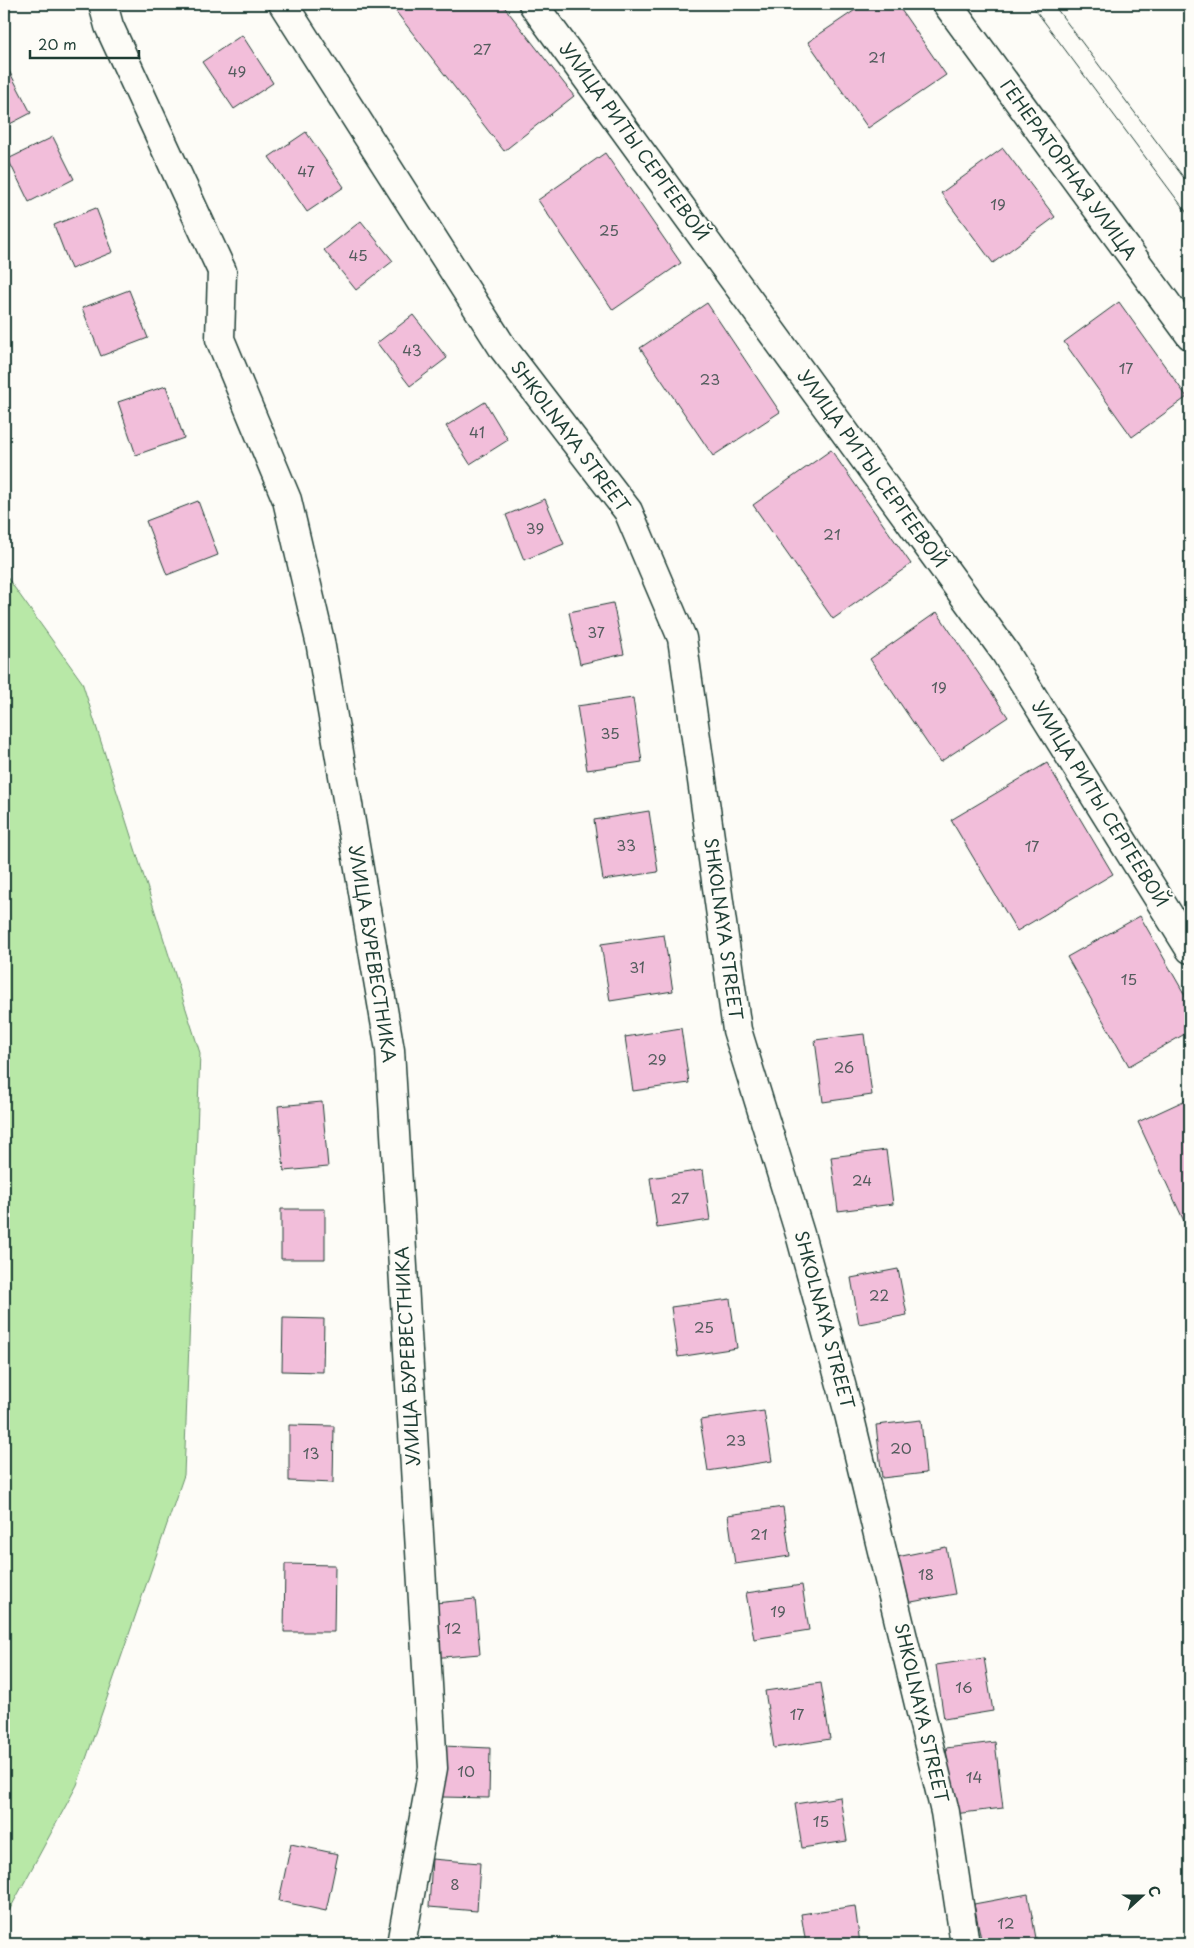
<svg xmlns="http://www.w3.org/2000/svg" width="1194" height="1948" font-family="'Playpen Sans',sans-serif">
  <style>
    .green { fill: #b8e8a7; stroke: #6c926e }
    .building { fill: #f2beda; stroke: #1f3d34 }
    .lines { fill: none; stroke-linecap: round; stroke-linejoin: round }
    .street-casing { stroke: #1f3d34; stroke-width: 31 }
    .secondary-casing { stroke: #1f3d34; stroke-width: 31 }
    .street { stroke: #fdfcf7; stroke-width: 28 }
    .secondary { stroke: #fdfcf7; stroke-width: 28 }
    .tram { stroke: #1f3d34; stroke-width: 1 }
    .labels { text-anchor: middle; stroke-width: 4; stroke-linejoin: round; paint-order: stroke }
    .number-label { font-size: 15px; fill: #545d5e }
    .street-label { font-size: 18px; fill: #1f3d34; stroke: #fdfcf7 }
  </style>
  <rect width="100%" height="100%" fill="#fdfcf7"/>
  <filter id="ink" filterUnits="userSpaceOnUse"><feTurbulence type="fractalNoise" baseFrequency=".02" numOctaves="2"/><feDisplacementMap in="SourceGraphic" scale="10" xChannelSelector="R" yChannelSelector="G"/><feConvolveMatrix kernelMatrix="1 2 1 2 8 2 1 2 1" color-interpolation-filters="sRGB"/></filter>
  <g filter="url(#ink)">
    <path class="green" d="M4 573 82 682 200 1053 184 1475 77 1785 4 1920Z"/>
    <path class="building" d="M390 4H502L574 96 504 151Z
      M864 4H897L946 75 868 128 808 42Z
      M242 35 273 83 234 109 202 62Z
      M8 69 31 113 4 127V71Z
      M306 132 344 187 307 212 269 157Z
      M53 137 74 179 29 202 8 159Z
      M1003 148 1055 217 993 263 941 193Z
      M605 153 681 263 613 310 538 200Z
      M96 208 113 252 71 269 54 225Z
      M361 221 393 261 356 290 324 250Z
      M129 290 148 338 101 356 82 308Z
      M1119 302 1187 397 1132 437 1064 342Z
      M707 303 780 412 713 456 640 348Z
      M413 315 447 358 410 386 377 343Z
      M166 386 184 438 136 455 118 402Z
      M485 402 508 440 470 464 446 426Z
      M831 450 911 564 833 619 753 505Z
      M545 499 564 544 524 560 506 515Z
      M198 501 218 555 167 575 146 521Z
      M613 603 624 654 580 664 569 612Z
      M937 612 1008 717 940 762 870 659Z
      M633 698 642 762 587 770 577 706Z
      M1047 763 1113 874 1017 931 951 820Z
      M649 811 658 872 603 880 594 820Z
      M1140 916 1190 1004V1031L1129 1066 1067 957Z
      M664 935 673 991 610 1001 601 944Z
      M681 1028 689 1083 633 1091 625 1037Z
      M864 1034 872 1095 823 1102 815 1040Z
      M1190 1098V1234L1138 1122Z
      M322 1102 328 1167 284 1171 278 1106Z
      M886 1150 893 1204 838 1211 831 1157Z
      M703 1170 710 1220 657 1228 650 1178Z
      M281 1209H325V1259H281Z
      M898 1269 907 1315 859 1324 851 1278Z
      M730 1299 737 1348 678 1357 671 1307Z
      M283 1318 324 1319 323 1372 282 1371Z
      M764 1411 772 1461 708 1471 700 1420Z
      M921 1420 926 1473 882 1478 876 1425Z
      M289 1425 334 1426 333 1483 289 1481Z
      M783 1507 790 1556 735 1564 728 1515Z
      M946 1547 955 1594 906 1603 897 1557Z
      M285 1564 335 1565 334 1632H284Z
      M802 1585 809 1630 754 1639 746 1593Z
      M475 1599 480 1654 431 1658 425 1604Z
      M984 1658 993 1711 944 1719 936 1665Z
      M821 1683 830 1739 774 1748 765 1691Z
      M995 1742 1003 1808 954 1814 946 1748Z
      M443 1746 490 1748 489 1798 442 1797Z
      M840 1797 847 1841 802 1848 795 1804Z
      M291 1844 338 1854 326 1911 279 1901Z
      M432 1859 480 1863 477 1911 429 1907Z
      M1028 1894 1037 1944H982L974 1904Z
      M855 1906 860 1944H806L801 1914Z
      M423 1939 465 1943V1944H422Z"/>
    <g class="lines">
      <defs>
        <path id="street" d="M103 4 109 26 222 271 220 339 287 500 320 641 390 1050 433 1768 401 1944
          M283 4 503 348 628 511 682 638 737 1030 800 1234 848 1410 945 1812 965 1944
          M533 4 1005 652 1190 949"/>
        <path id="secondary" d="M947 4 1190 335"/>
      </defs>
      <use href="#street" class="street-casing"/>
      <use href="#secondary" class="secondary-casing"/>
      <use href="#street" class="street"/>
      <use href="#secondary" class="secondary"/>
      <path class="tram" d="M1031 4 1190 217
        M1053 4 1190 186"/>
    </g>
  </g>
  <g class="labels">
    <g class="number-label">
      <text x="482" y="55">27</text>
      <text x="877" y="63">21</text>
      <text x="237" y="77">49</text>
      <text x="306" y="177">47</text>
      <text x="998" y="210">19</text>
      <text x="609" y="236">25</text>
      <text x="358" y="261">45</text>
      <text x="412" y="356">43</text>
      <text x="1126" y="374">17</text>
      <text x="710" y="385">23</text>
      <text x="477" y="438">41</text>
      <text x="535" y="534">39</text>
      <text x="832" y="540">21</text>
      <text x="596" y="638">37</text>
      <text x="939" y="693">19</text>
      <text x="610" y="739">35</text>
      <text x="626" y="851">33</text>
      <text x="1032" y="852">17</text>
      <text x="637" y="973">31</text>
      <text x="1129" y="985">15</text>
      <text x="657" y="1065">29</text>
      <text x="844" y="1073">26</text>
      <text x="862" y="1186">24</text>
      <text x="680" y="1204">27</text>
      <text x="879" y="1301">22</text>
      <text x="704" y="1333">25</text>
      <text x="736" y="1446">23</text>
      <text x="901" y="1454">20</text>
      <text x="311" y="1459">13</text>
      <text x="759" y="1540">21</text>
      <text x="926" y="1580">18</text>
      <text x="778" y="1617">19</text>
      <text x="453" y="1634">12</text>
      <text x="964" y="1693">16</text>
      <text x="797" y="1720">17</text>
      <text x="466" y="1777">10</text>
      <text x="974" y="1783">14</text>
      <text x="821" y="1827">15</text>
      <text x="455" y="1890">8</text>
      <text x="1006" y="1929">12</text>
    </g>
    <g class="street-label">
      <text transform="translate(634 142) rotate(54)" y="6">УЛИЦА РИТЫ СЕРГЕЕВОЙ</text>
      <text transform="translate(1068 170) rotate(54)" y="6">ГЕНЕРАТОРНАЯ УЛИЦА</text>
      <text transform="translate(570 437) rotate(53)" y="6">SHKOLNAYA STREET</text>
      <text transform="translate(872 469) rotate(54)" y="6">УЛИЦА РИТЫ СЕРГЕЕВОЙ</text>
      <text transform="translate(1100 804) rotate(58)" y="6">УЛИЦА РИТЫ СЕРГЕЕВОЙ</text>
      <text transform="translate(723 929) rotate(82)" y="6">SHKOLNAYA STREET</text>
      <text transform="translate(372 954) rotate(81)" y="6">УЛИЦА БУРЕВЕСТНИКА</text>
      <text transform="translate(824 1320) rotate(75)" y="6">SHKOLNAYA STREET</text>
      <text transform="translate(408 1356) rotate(-93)" y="6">УЛИЦА БУРЕВЕСТНИКА</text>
      <text transform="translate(921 1713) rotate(77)" y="6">SHKOLNAYA STREET</text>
    </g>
  </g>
  <rect width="1194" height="1948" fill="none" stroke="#fdfcf7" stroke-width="20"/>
  <rect x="10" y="10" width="1174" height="1928" fill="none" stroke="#1f3d34" stroke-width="2" filter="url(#ink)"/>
  <g transform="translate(1142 1896) rotate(69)" stroke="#fdfcf7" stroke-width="4" paint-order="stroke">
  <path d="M0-4L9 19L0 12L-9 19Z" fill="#1f3d34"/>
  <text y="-8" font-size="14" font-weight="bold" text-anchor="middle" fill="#1f3d34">С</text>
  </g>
  <path d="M30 50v8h109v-8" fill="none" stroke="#1f3d34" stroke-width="2.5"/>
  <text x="38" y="50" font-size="15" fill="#1f3d34" stroke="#fdfcf7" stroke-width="4" paint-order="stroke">20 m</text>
</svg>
